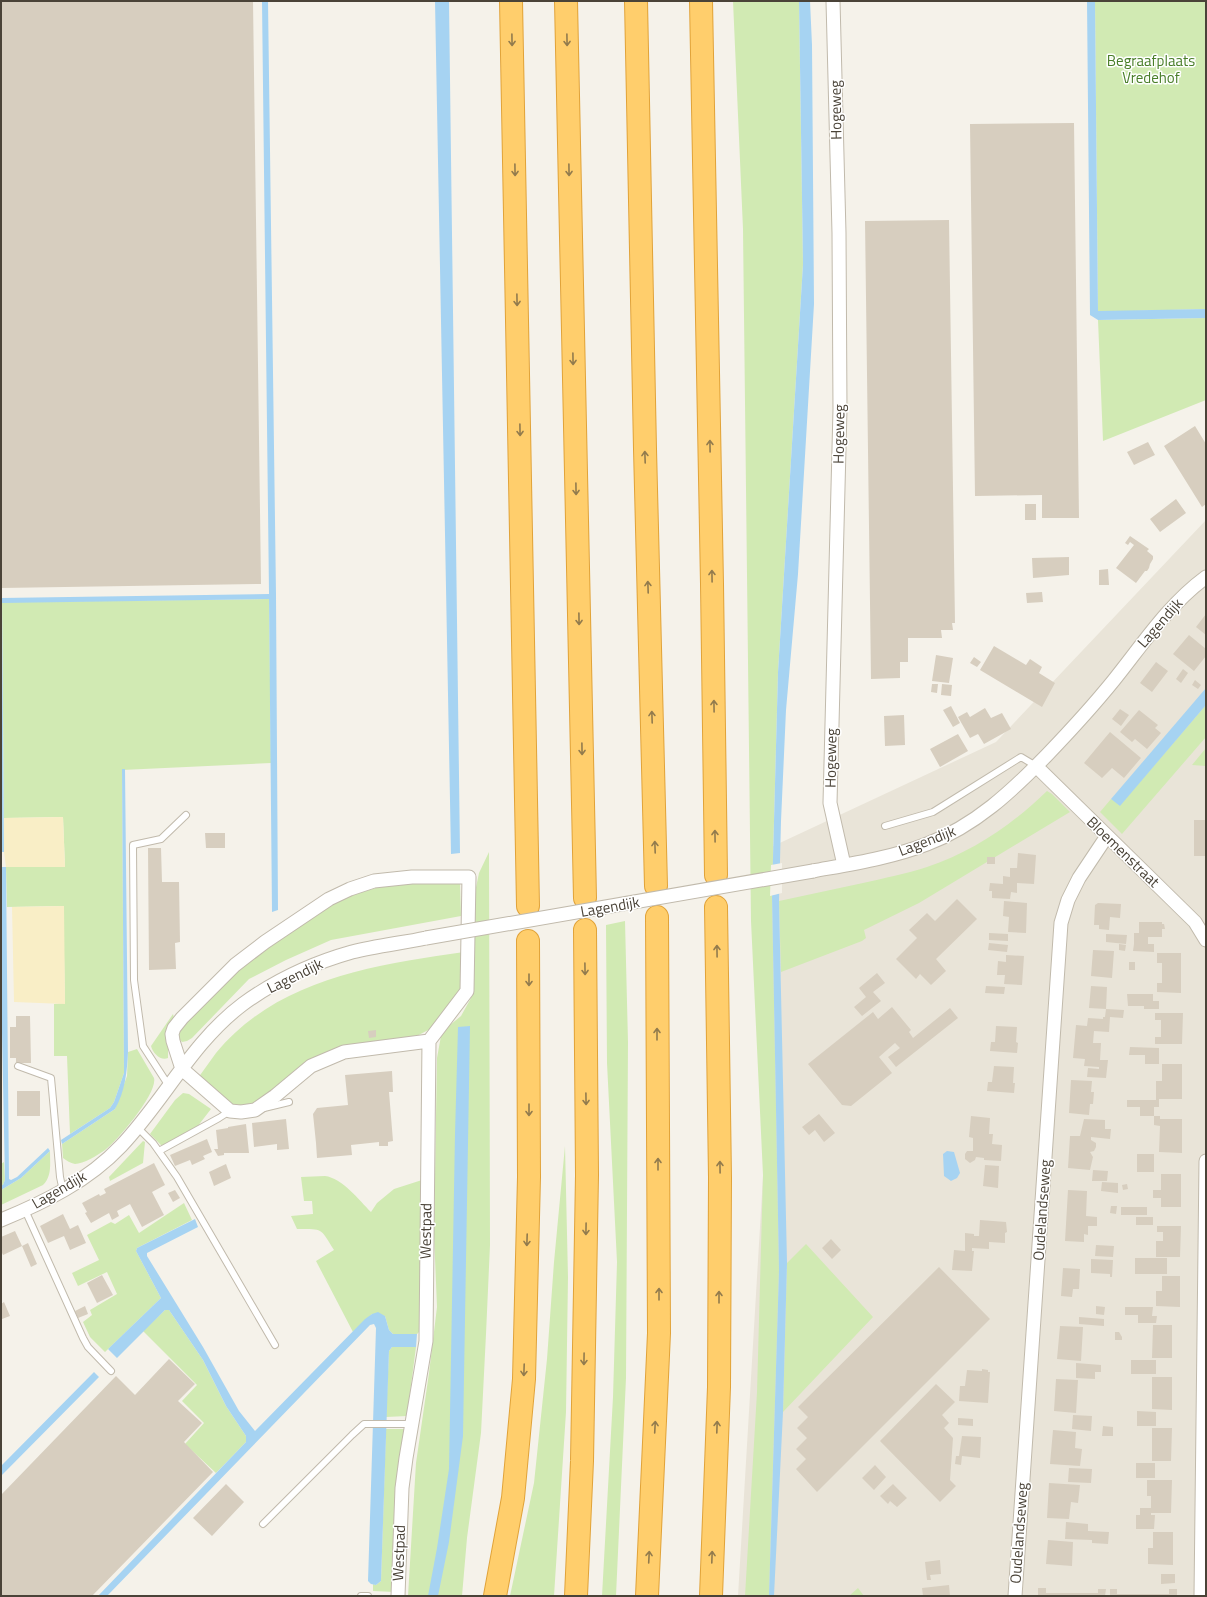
<svg xmlns="http://www.w3.org/2000/svg" width="1207" height="1597" font-family="'Titillium Web',sans-serif">
  <style>
    .residential { fill: #e9e4d8 }
    .green { fill: #d1eab3 }
    .sand { fill: #f9eec6 }
    .water { fill: #a6d3f2 }
    .pier { fill: #f5f2ea }
    .building { fill: #d7cebf }
    .lines { fill: none; stroke-linecap: round; stroke-linejoin: round }
    .service-casing { stroke: #c1baac; stroke-width: 8 }
    .minor-casing { stroke: #c1baac; stroke-width: 15 }
    .motorway-casing { stroke: #e1a339; stroke-width: 24 }
    .service { stroke: #fff; stroke-width: 6 }
    .minor { stroke: #fff; stroke-width: 13 }
    .motorway { stroke: #ffce6c; stroke-width: 22 }
    .minor-bridge-casing { stroke: #c1baac; stroke-width: 15; stroke-linecap: butt }
    .minor-bridge { stroke: #fff; stroke-width: 13 }
    .oneway { stroke: #927b4d }
    .labels { text-anchor: middle; stroke-width: 3; stroke-linejoin: round; paint-order: stroke }
    .park-label { font-size: 15px; fill: #497e29; stroke: #fff }
    .street-label { font-size: 15px; fill: #4a4338; stroke: #fff }
  </style>
  <rect width="100%" height="100%" fill="#f5f2ea"/>
  <path class="residential" d="M1206 520V1596H738L769 1076V848L996 742Z"/>
  <path class="green" d="M733 1H799L803 264 778 672 772 895 779 1270 769 1596H745L757 1392 763 1175 751 921 743 229Z
    M1095 1H1206V309L1098 312Z
    M1206 318V400L1103 441 1098 320Z
    M269 599 271 763 122 770 124 1073 114 1102 110 1108 70 1134 67 1056H54V1004L65 1003 63 906 7 907 6 867H65L63 817 4 818 2 602Z
    M1206 705V737L1122 834 1100 812 1111 799 1120 805Z
    M1206 748V766L1192 765Z
    M1047 791 1052 794 1070 812 919 903 864 930 866 938 862 941 781 972 779 901C807 895 835 889 863 883 884 878 906 874 927 867 973 852 1013 824 1047 791Z
    M489 852 490 1245 486 1334 481 1433 467 1538 462 1596H408L416 1463 429 1373 437 1307 434 1234 437 1058 441 1036 450 1025 461 1016 471 998 474 897 479 873Z
    M407 882 460 883 461 916 331 940 286 960 249 979 192 1038 187 1041 182 1042C176 1036 178 1033 180 1026L249 959 342 898 376 888Z
    M625 921 628 1042 626 1378 616 1596H602L613 1397 617 1262 607 1063 606 925Z
    M464 952V977L460 991 432 1028 413 1038 352 1048 263 1102 234 1106 198 1078C204 1070 210 1061 216 1053 277 979 374 965 464 952Z
    M173 1014 174 1018 168 1038V1058C161 1061 153 1054 151 1046Z
    M137 1049 154 1078C158 1093 118 1140 105 1150 98 1155 83 1164 75 1164 70 1163 67 1161 63 1158L62 1144 115 1109 127 1076 128 1052Z
    M183 1093 189 1094 211 1109 194 1131 162 1146 150 1134 175 1100Z
    M143 1141 145 1142 143 1163 110 1181 109 1177Z
    M565 1146 568 1277 566 1412 554 1596H510L534 1483 547 1359 554 1262Z
    M50 1151C50 1164 52 1176 43 1185L1 1205V1190L21 1178Z
    M4 1162 5 1180 3 1185H1V1164Z
    M325 1176C342 1178 359 1200 371 1212L377 1203 394 1189 422 1180 420 1331 417 1334H393L389 1330 385 1316 372 1314 353 1332 316 1261 334 1250C320 1228 324 1229 297 1229L291 1216 313 1214 312 1201H304L301 1177Z
    M184 1203 192 1220 137 1248 136 1251 161 1298 105 1352 90 1337 83 1322 92 1315 90 1310 117 1294 107 1272 78 1286 72 1273 99 1260 87 1235 111 1222 115 1224 129 1215 139 1233Z
    M806 1244 873 1317 783 1412 787 1263Z
    M165 1310H169L203 1360 226 1406 246 1436V1442L216 1473 185 1444 204 1423 182 1401 197 1385 143 1331Z
    M392 1347H416L407 1416 386 1417 389 1351Z
    M386 1429H405L395 1592 373 1591V1584L376 1585 381 1581Z
    M858 1588 864 1596H849Z"/>
  <path class="sand" d="M63 817 65 867H6L4 852V818Z
    M64 906 65 1004 14 1002 12 907Z"/>
  <path class="water" d="M262 1H268L276 595 278 910 272 912 269 599 2 603 4 852H1V598L269 594Z
    M435 1H449L460 853 451 854Z
    M799 1H810L812 45 814 304 798 574 786 710 781 821 779 901 787 1263 783 1412 774 1596H769L779 1270 772 895 778 672 803 264Z
    M1087 1H1095L1098 311 1206 309V318L1098 320 1090 315Z
    M1206 688V705L1120 806 1111 799Z
    M122 769H125L128 1052C127 1072 125 1092 115 1109L62 1144 61 1140 110 1108 114 1102 124 1073Z
    M1 867H6L9 1179 11 1180 17 1177 48 1148 50 1151 21 1178 1 1190V1185H3L5 1180 1 983Z
    M470 1026 463 1436 449 1542 438 1596H428L437 1548 449 1469 455 1134 458 1027Z
    M947 1151 954 1152 960 1173 957 1178 951 1181 944 1176 943 1154Z
    M195 1219 198 1227 147 1253V1256L203 1347 239 1411 255 1431 365 1319 372 1314 378 1312 385 1316 389 1330 393 1334H417L416 1347H392L389 1351 381 1581 376 1585 371 1584 368 1581 376 1328 374 1324 370 1325 107 1596H98L246 1442V1436L226 1406 203 1360 169 1310H165L117 1358 108 1349 161 1298 136 1251 137 1248Z
    M94 1372 99 1377 1 1476V1466Z"/>
  <path class="pier" d="M782 863V893L770 896 771 865Z"/>
  <path class="building" d="M1 1H253L261 584 1 588Z
    M1074 123 1079 518H1042V495L975 496 970 124Z
    M949 220 955 623H952L953 630H941L942 638H908V662H900V678L871 679 865 221Z
    M1195 426 1206 444V504L1202 507 1164 446Z
    M1148 442 1155 455 1134 465 1127 452Z
    M1176 499 1186 513 1160 532 1150 519Z
    M1025 504H1036V520H1025Z
    M1130 536 1149 549 1147 551 1153 556V559L1150 564 1149 568 1147 571H1145L1136 583 1116 568 1134 545 1130 542 1128 545 1125 543Z
    M1069 557V575L1033 578 1032 558Z
    M1108 569 1109 585H1099V570Z
    M1042 592 1043 602 1027 603 1026 593Z
    M1206 614V635L1196 627Z
    M1189 635 1206 649V656L1194 671 1173 654Z
    M994 646 1026 665 1030 659 1042 667 1039 673 1055 683 1042 707 980 670Z
    M936 655 953 658 949 683 932 681Z
    M974 657 981 662 977 667 970 663Z
    M1156 662 1168 671 1152 692 1140 683Z
    M1183 669 1188 673 1181 683 1176 679Z
    M1195 680 1201 685 1198 689 1192 685Z
    M932 684H938L937 693 931 692Z
    M942 684 952 685 951 696 941 695Z
    M951 706 960 723 953 727 943 710Z
    M985 708 991 718 1002 713 1011 729 984 744 978 734 970 738 958 717 967 712 970 717Z
    M1120 709 1129 715 1121 726 1112 719Z
    M1139 710 1158 725 1155 728 1161 733 1147 749 1135 739 1132 742 1120 732Z
    M904 715 905 745 885 746 884 716Z
    M1110 732 1141 758 1124 778 1112 768 1102 778 1084 763Z
    M958 734 968 751 940 767 930 749Z
    M1194 820H1206V856H1194Z
    M205 833H225V848H206Z
    M148 848H161L162 882H179L180 942 175 943 176 969 149 970Z
    M1018 853 1036 855 1034 884 1017 883V893L1011 892 1010 899 992 898V891H989L990 883 1003 884V876L1010 877V868H1017Z
    M987 857H995V864H987Z
    M957 899 977 919 936 959 946 971 931 985 920 974 916 979 896 959 917 938 909 930 927 913 935 921Z
    M1004 901 1027 903 1026 933 1008 932 1009 917 1003 916Z
    M1098 903 1121 904 1120 918 1110 917 1109 930 1099 929V925H1094L1095 905Z
    M1139 922H1162V924H1164L1165 929H1162V937H1148V944H1134V933H1139Z
    M989 933 1008 934V941L989 940Z
    M1106 934 1127 935 1126 944 1106 942Z
    M989 943 1008 945 1007 952 988 950Z
    M1119 944 1126 945 1125 951 1119 950Z
    M1134 944H1154V952L1133 951Z
    M1093 950 1114 951 1112 978 1091 976Z
    M1157 953H1181V993L1157 992V983H1162V963H1157Z
    M1006 955 1024 956 1022 985 1004 984 1005 975H997L998 961 1006 962Z
    M1129 962H1135V970H1129Z
    M877 973 885 983 873 992 881 1001 862 1016 854 1007 866 997 859 988Z
    M986 986 1005 987 1004 994 985 993Z
    M1091 986 1107 987 1106 1009 1089 1008Z
    M1127 994H1153V1001H1159V1009H1144V1006H1128Z
    M892 1007 911 1030 909 1032 913 1038 950 1008 958 1018 896 1067 888 1057 900 1048 895 1043 879 1057 892 1073 851 1106 842 1105 808 1064 873 1012 878 1019Z
    M1106 1009 1124 1010 1123 1018 1110 1017 1109 1032 1094 1031 1093 1043H1101L1100 1060H1108L1106 1078 1087 1077 1088 1068 1099 1069V1067L1084 1066 1085 1059 1073 1058 1076 1025 1087 1026 1088 1018 1103 1019V1017H1105Z
    M1155 1013H1183L1182 1044H1155V1037H1161V1020H1155Z
    M16 1016H30L31 1063H16V1058H10V1027H16Z
    M996 1026 1017 1027 1016 1042 1018 1043 1017 1053 990 1051 991 1042H995Z
    M376 1030V1037L369 1038 368 1031Z
    M1130 1047 1159 1048V1064H1145V1055H1129Z
    M1162 1064H1182V1099H1159V1107H1154V1116H1160V1119H1182V1153L1159 1152 1160 1126 1154 1125V1116H1140V1107H1127V1100H1156V1081H1162Z
    M994 1066 1014 1067 1013 1083H1015L1014 1093 987 1091 988 1082H992Z
    M392 1071 393 1092H389L393 1141 388 1142V1146H379V1142L351 1145 352 1155 317 1158 316 1143 313 1114 317 1108 348 1105 345 1075Z
    M1071 1080 1092 1081 1091 1092H1094L1093 1104H1090L1089 1115 1069 1113Z
    M17 1091H40V1116H17Z
    M819 1114 835 1133 824 1142 815 1130 809 1135 802 1127Z
    M971 1116 990 1118 989 1134H993L992 1144 1002 1145 1001 1161 984 1160V1158L976 1157 975 1160 970 1163 965 1159V1154L967 1151H973V1138L969 1137Z
    M286 1119 289 1149 277 1150V1144L254 1147 252 1123Z
    M1084 1119 1105 1120V1129H1111L1110 1139 1091 1137V1140L1096 1143V1147L1094 1151 1090 1152 1093 1157 1090 1170 1068 1168 1070 1136H1080Z
    M246 1124 249 1153H224V1155L218 1156 214 1149H218L216 1130 228 1128V1127Z
    M207 1139 212 1152 203 1156 205 1159 192 1165 190 1160 175 1166 170 1155Z
    M1137 1154H1154V1172H1137Z
    M154 1163 165 1185 152 1192 164 1215 142 1227 130 1204 117 1211 119 1216 112 1220 109 1213 91 1223 85 1213 87 1212 82 1203 99 1194 100 1196 106 1193 104 1189Z
    M226 1164 231 1178 214 1186 209 1172Z
    M985 1165 999 1166 998 1188 983 1186Z
    M1093 1170 1108 1171 1107 1181H1092Z
    M1161 1174H1181V1207H1161V1198H1153V1190H1161Z
    M1102 1182 1118 1183V1193L1101 1191Z
    M1127 1184 1128 1189 1123 1190 1122 1185Z
    M175 1190 180 1198 173 1202 168 1193Z
    M1068 1190 1087 1191 1086 1216 1097 1217V1226H1088V1235L1084 1234V1242L1065 1241Z
    M1111 1206H1117L1116 1214 1110 1213Z
    M1121 1207H1147V1215H1121Z
    M63 1214 70 1229 78 1225 86 1243 70 1250 64 1236 48 1243 40 1226Z
    M1136 1217H1153V1225H1136Z
    M980 1220 1006 1222 1007 1232 1005 1233V1243L989 1242V1249L972 1248V1251H974L972 1271 952 1270 954 1250 965 1251V1233L974 1234V1236H979Z
    M1157 1226H1181L1180 1257H1156V1241H1163V1232H1157Z
    M15 1231 22 1246 28 1243 37 1264 31 1267 22 1246 3 1255 1 1251V1237Z
    M831 1239 841 1250 832 1259 822 1248Z
    M1096 1245 1114 1246 1113 1257 1095 1256Z
    M1135 1258H1167V1274H1135Z
    M1091 1259 1113 1260 1112 1277H1110V1274L1091 1273Z
    M939 1267 990 1319 817 1492 796 1469 806 1459 796 1449 807 1438 797 1428 808 1417 798 1407Z
    M1063 1268 1080 1269 1079 1289H1073L1072 1297 1061 1296Z
    M102 1275 113 1295 97 1303 87 1283Z
    M1162 1276H1180V1307L1156 1306V1291H1162Z
    M4 1302 10 1316 2 1319 1 1304Z
    M85 1306 88 1314 78 1318 75 1311Z
    M1096 1306 1105 1307 1104 1315 1096 1314Z
    M1125 1307H1153L1152 1316H1157L1156 1323H1138V1315H1125Z
    M1079 1317 1104 1319V1326L1079 1324Z
    M1153 1325H1172V1358H1152Z
    M1060 1326 1083 1327 1081 1361 1057 1359Z
    M1115 1332H1119L1122 1337V1340H1115Z
    M169 1359 195 1384 178 1401 202 1423 184 1442 213 1472 92 1596H1V1495L116 1376 135 1395Z
    M1131 1360H1156V1374H1131Z
    M1076 1363 1101 1365V1372H1095V1379L1076 1378Z
    M982 1369 988 1370V1372H990L988 1403 959 1401 960 1386H965L967 1370 982 1371Z
    M1152 1377H1172V1410L1152 1409Z
    M1056 1379 1078 1380 1076 1413 1054 1411Z
    M936 1384 955 1402 942 1415 949 1423 944 1428 953 1438 950 1480 956 1486 940 1502 880 1441Z
    M1137 1411 1156 1412V1426H1137Z
    M1073 1415 1092 1416 1091 1431 1072 1429Z
    M958 1418 973 1419V1426L958 1425Z
    M1103 1426 1113 1427V1436H1102Z
    M1152 1428H1172L1171 1461H1152Z
    M1053 1430 1076 1432 1075 1448 1082 1449 1080 1466 1050 1464Z
    M962 1436 981 1437 980 1458 962 1456 961 1465 955 1464 956 1456H959Z
    M1136 1463H1155V1478H1136Z
    M875 1465 886 1477 874 1490 862 1478Z
    M1069 1468 1092 1469 1091 1483 1068 1482Z
    M1147 1480H1172L1171 1513H1151V1515H1155L1154 1529H1136V1515H1140V1508H1151V1496H1147Z
    M1049 1483 1080 1485 1078 1503 1071 1502 1069 1519 1047 1518Z
    M226 1484 244 1502 212 1536 193 1518Z
    M893 1484 907 1498 897 1507 890 1501 888 1504 880 1496Z
    M1066 1522 1088 1524V1531L1109 1532 1108 1544 1092 1543V1540L1065 1539Z
    M1153 1532H1173V1565L1148 1564V1548H1153Z
    M1048 1540 1073 1542 1072 1566 1046 1564Z
    M940 1560 941 1574 930 1575 931 1580H927L925 1562Z
    M1161 1574H1175V1583L1161 1584Z
    M949 1585 950 1596H923L922 1588Z
    M1038 1588H1046V1593H1098V1589H1106L1105 1596H1038Z
    M1110 1589H1117V1594H1169V1589H1177V1596H1110Z"/>
  <g class="lines">
    <defs>
      <path id="service" d="M885 826 933 812 1021 757 1036 766
        M18 1066 51 1078 60 1177 63 1191
        M169 1086 143 1046 134 980 133 845 161 839 186 815
        M264 1108 289 1102
        M137 1127 153 1143 177 1177 275 1345
        M159 1151 219 1118 230 1111
        M25 1210 83 1338 88 1347 111 1371
        M263 1524 352 1435 364 1424H412
        M361 1596H368"/>
      <path id="minor" d="M833 1 839 233 840 409 830 803 844 865
        M1036 766 1195 922 1206 940
        M813 871C851 864 891 858 927 844 975 826 1012 791 1047 755 1070 731 1093 706 1114 680 1143 644 1168 605 1206 577
        M1 1220C45 1202 88 1181 121 1146 164 1101 192 1042 243 1004 276 980 313 963 352 952 376 946 402 943 426 938
        M398 1596 402 1488 406 1458 426 1341 429 1041 467 991 469 877H412L374 881 350 889 329 899 265 942 235 965 182 1018 174 1028 172 1034 173 1041 182 1069 230 1111 241 1112 255 1110 275 1096 311 1066 344 1052 429 1041
        M1015 1596 1061 923 1068 900 1079 878 1107 836
        M1201 1596 1206 1161"/>
      <path id="motorway" d="M511 1 528 906
        M566 1 585 898
        M636 1 645 449 656 886
        M701 1 712 584 716 875
        M495 1596 513 1498 524 1379 529 1177 528 941
        M576 1596 582 1461 587 1175 585 930
        M647 1596 659 1333 657 917
        M711 1596 719 1387 720 1178 716 907"/>
    </defs>
    <use href="#service" class="service-casing"/>
    <use href="#minor" class="minor-casing"/>
    <use href="#motorway" class="motorway-casing"/>
    <use href="#service" class="service"/>
    <use href="#minor" class="minor"/>
    <use href="#motorway" class="motorway"/>
    <defs>
      <path id="minor-bridge" d="M426 938 813 871"/>
    </defs>
    <use href="#minor-bridge" class="minor-bridge-casing"/>
    <use href="#minor-bridge" class="minor-bridge"/>
  </g>
  <defs><path id="oneway-shaft" d="M-6 0H5M1.5-3L5.5 0L1.5 3" fill="none" stroke-width="1.6" stroke-linecap="round" stroke-linejoin="round"/></defs>
  <g class="oneway">
    <use href="#oneway-shaft" transform="translate(512 40) rotate(89)"/>
    <use href="#oneway-shaft" transform="translate(567 40) rotate(89)"/>
    <use href="#oneway-shaft" transform="translate(515 170) rotate(89)"/>
    <use href="#oneway-shaft" transform="translate(569 170) rotate(89)"/>
    <use href="#oneway-shaft" transform="translate(517 300) rotate(89)"/>
    <use href="#oneway-shaft" transform="translate(573 359) rotate(89)"/>
    <use href="#oneway-shaft" transform="translate(520 430) rotate(89)"/>
    <use href="#oneway-shaft" transform="translate(710 446) rotate(-91)"/>
    <use href="#oneway-shaft" transform="translate(645 457) rotate(-92)"/>
    <use href="#oneway-shaft" transform="translate(576 489) rotate(89)"/>
    <use href="#oneway-shaft" transform="translate(712 576) rotate(-91)"/>
    <use href="#oneway-shaft" transform="translate(648 587) rotate(-92)"/>
    <use href="#oneway-shaft" transform="translate(579 619) rotate(89)"/>
    <use href="#oneway-shaft" transform="translate(714 706) rotate(-91)"/>
    <use href="#oneway-shaft" transform="translate(652 717) rotate(-92)"/>
    <use href="#oneway-shaft" transform="translate(582 749) rotate(89)"/>
    <use href="#oneway-shaft" transform="translate(715 836) rotate(-91)"/>
    <use href="#oneway-shaft" transform="translate(655 847) rotate(-92)"/>
    <use href="#oneway-shaft" transform="translate(717 951) rotate(-91)"/>
    <use href="#oneway-shaft" transform="translate(585 969) rotate(89)"/>
    <use href="#oneway-shaft" transform="translate(529 980) rotate(90)"/>
    <use href="#oneway-shaft" transform="translate(657 1034) rotate(-90)"/>
    <use href="#oneway-shaft" transform="translate(586 1099) rotate(89)"/>
    <use href="#oneway-shaft" transform="translate(529 1110) rotate(90)"/>
    <use href="#oneway-shaft" transform="translate(658 1164) rotate(-90)"/>
    <use href="#oneway-shaft" transform="translate(720 1167) rotate(-91)"/>
    <use href="#oneway-shaft" transform="translate(586 1229) rotate(91)"/>
    <use href="#oneway-shaft" transform="translate(527 1240) rotate(92)"/>
    <use href="#oneway-shaft" transform="translate(659 1294) rotate(-90)"/>
    <use href="#oneway-shaft" transform="translate(719 1297) rotate(-90)"/>
    <use href="#oneway-shaft" transform="translate(584 1359) rotate(91)"/>
    <use href="#oneway-shaft" transform="translate(524 1370) rotate(92)"/>
    <use href="#oneway-shaft" transform="translate(655 1427) rotate(-87)"/>
    <use href="#oneway-shaft" transform="translate(717 1427) rotate(-88)"/>
    <use href="#oneway-shaft" transform="translate(649 1557) rotate(-87)"/>
    <use href="#oneway-shaft" transform="translate(712 1557) rotate(-88)"/>
  </g>
  <g class="labels">
    <g class="park-label">
      <text x="1151" y="66">Begraafplaats<tspan x="1151" dy="17">Vredehof</tspan></text>
    </g>
    <g class="street-label">
      <text transform="translate(836 110) rotate(-91)" y="5">Hogeweg</text>
      <text transform="translate(839 434) rotate(-89)" y="5">Hogeweg</text>
      <text transform="translate(1160 623) rotate(-49)" y="5">Lagendijk</text>
      <text transform="translate(831 758) rotate(-89)" y="5">Hogeweg</text>
      <text transform="translate(927 841) rotate(-21)" y="5">Lagendijk</text>
      <text transform="translate(1123 852) rotate(44)" y="5">Bloemenstraat</text>
      <text transform="translate(610 907) rotate(-10)" y="5">Lagendijk</text>
      <text transform="translate(295 976) rotate(-26)" y="5">Lagendijk</text>
      <text transform="translate(59 1190) rotate(-30)" y="5">Lagendijk</text>
      <text transform="translate(1042 1210) rotate(-86)" y="5">Oudelandseweg</text>
      <text transform="translate(426 1231) rotate(-89)" y="5">Westpad</text>
      <text transform="translate(1019 1533) rotate(-86)" y="5">Oudelandseweg</text>
      <text transform="translate(399 1553) rotate(-88)" y="5">Westpad</text>
    </g>
  </g>
  <rect width="1207" height="1597" fill="none" stroke="#4a4338" stroke-width="4"/>
</svg>
